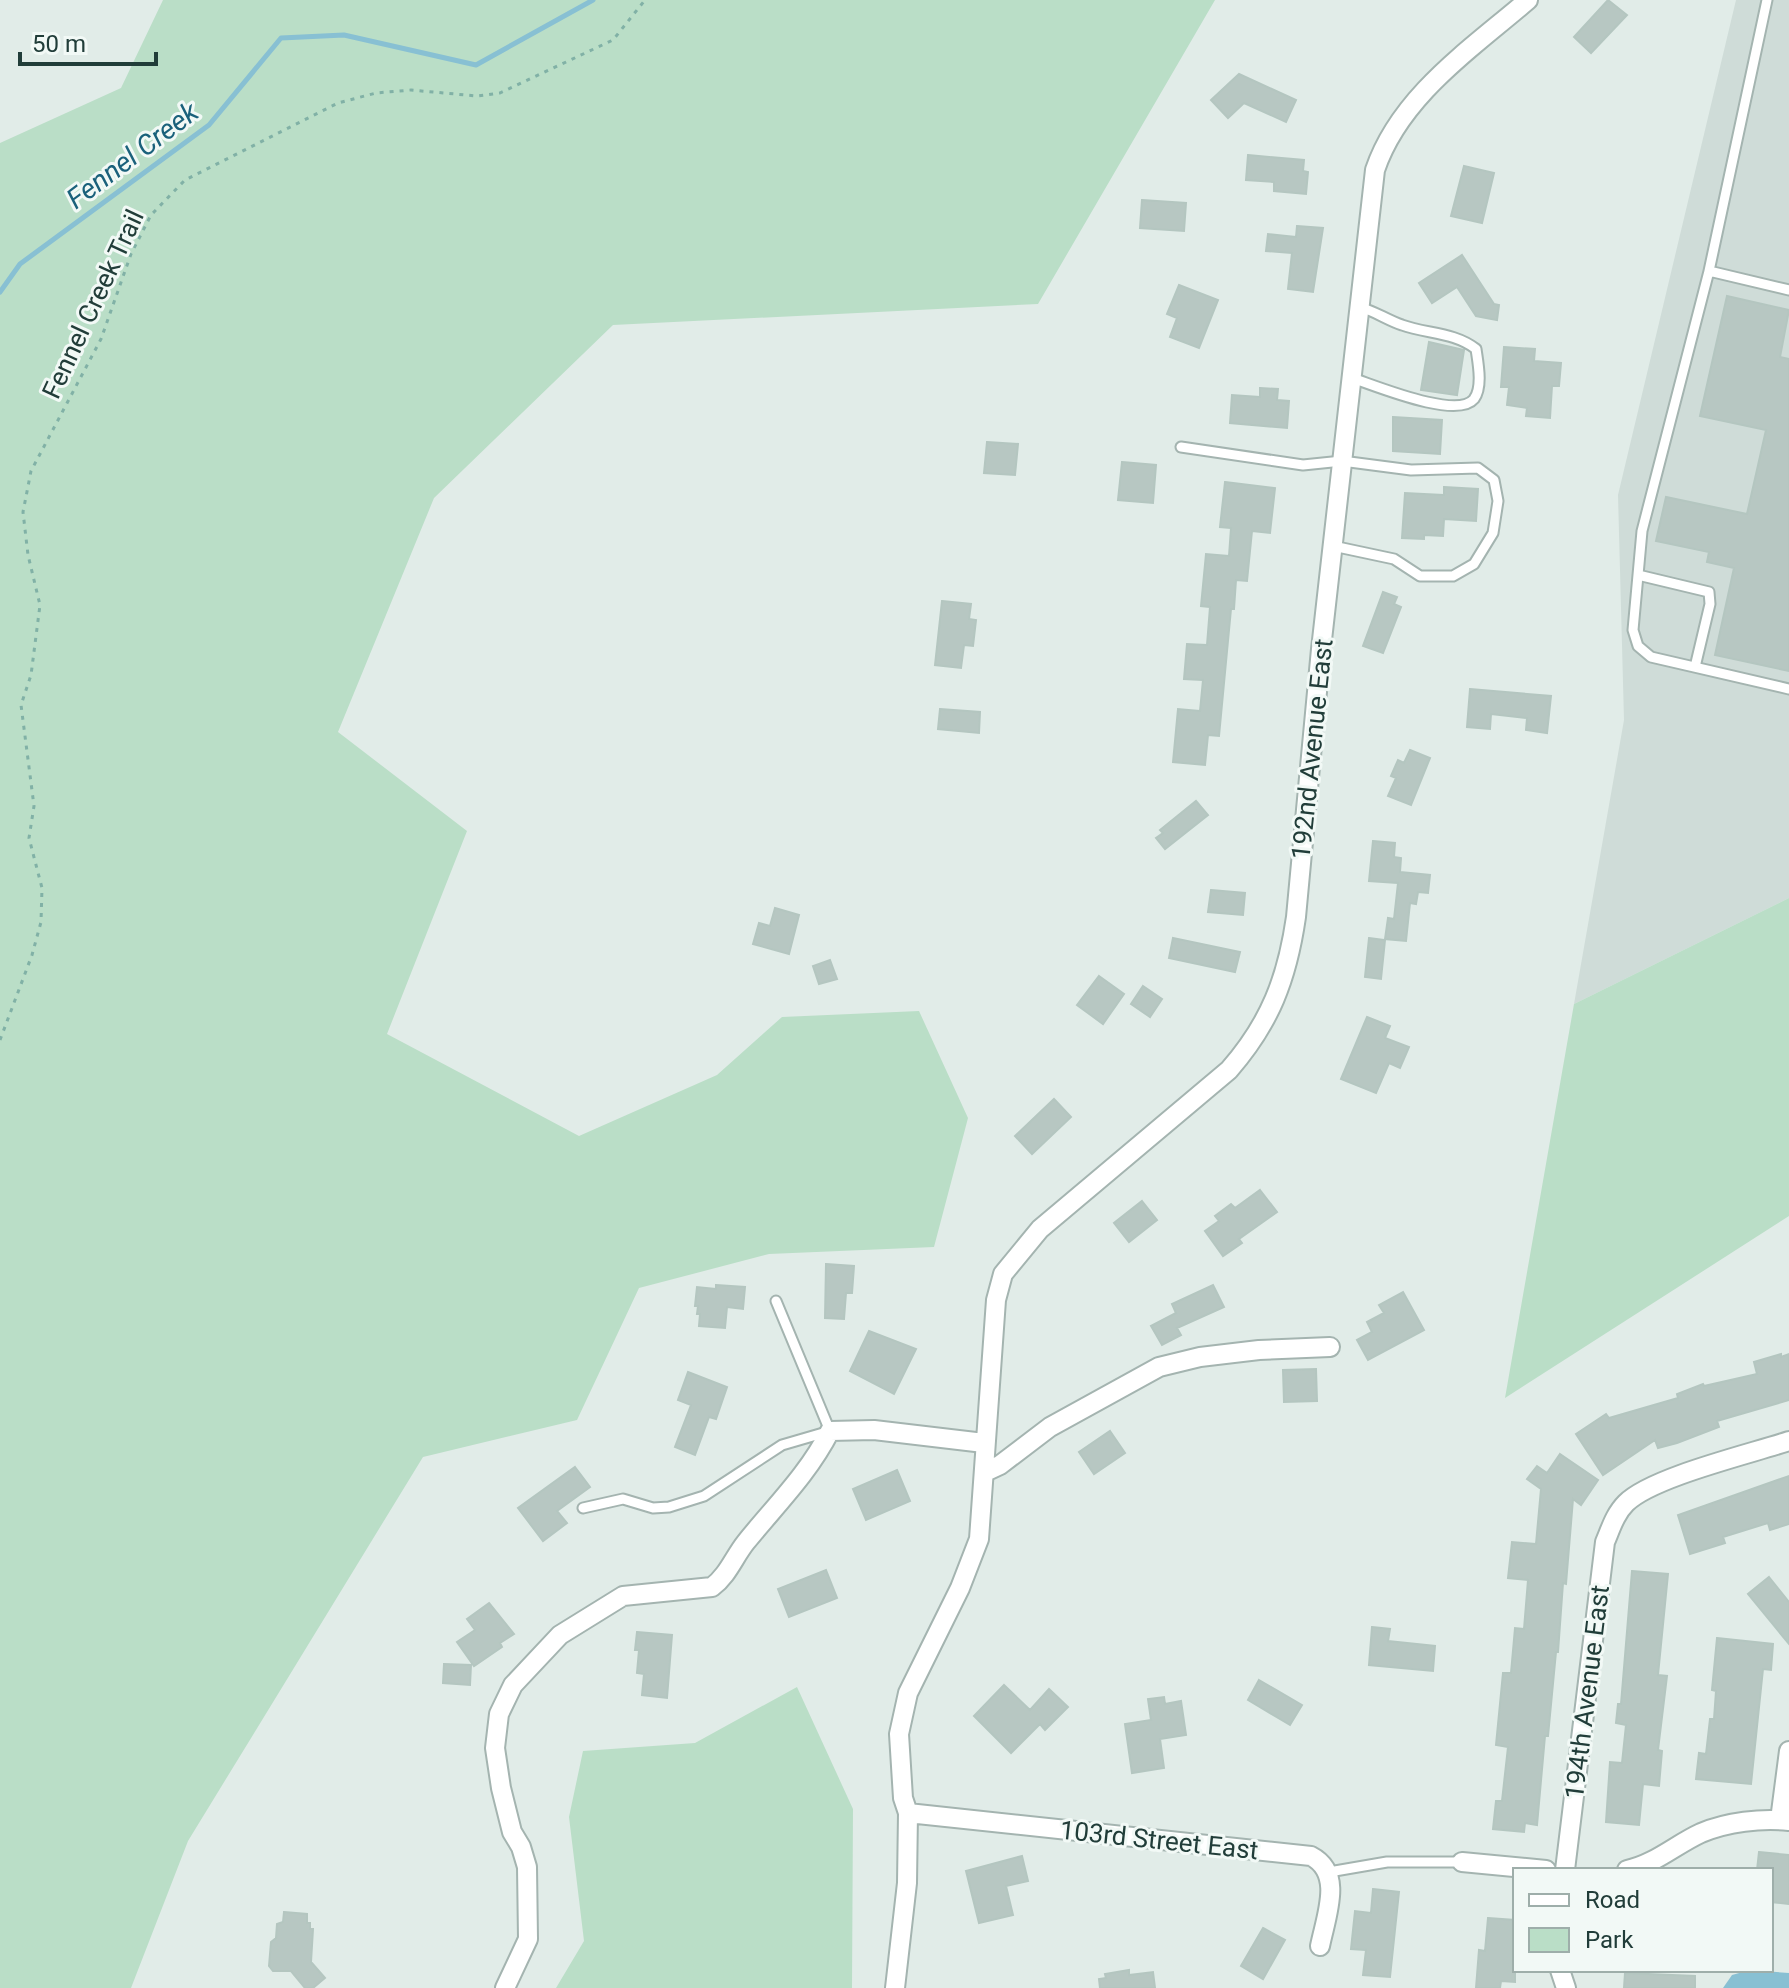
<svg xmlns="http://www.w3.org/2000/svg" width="1789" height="1988" font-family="Roboto,sans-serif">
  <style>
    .built { fill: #cfdcd8 }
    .green { fill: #badec7 }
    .water { fill: #88c0d3 }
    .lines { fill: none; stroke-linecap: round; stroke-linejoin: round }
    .stream { stroke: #88c0d3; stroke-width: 5 }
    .building { fill: #b7c7c2; stroke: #b4c6c0; stroke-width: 2 }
    .service-casing { stroke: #a4b4b0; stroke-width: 13 }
    .minor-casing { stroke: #a4b4b0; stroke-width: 22 }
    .path { stroke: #81b1a6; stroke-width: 3; stroke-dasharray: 4 6; stroke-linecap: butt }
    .service { stroke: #fff; stroke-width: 9 }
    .minor { stroke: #fff; stroke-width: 18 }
    .labels { text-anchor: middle; stroke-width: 6; stroke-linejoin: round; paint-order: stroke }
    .street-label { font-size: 26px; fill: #213d39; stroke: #f2f9f6 }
    .water-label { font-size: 28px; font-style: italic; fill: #1a617b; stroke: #f2f9f6 }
  </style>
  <rect width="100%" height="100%" fill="#e1ece8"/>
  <path class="built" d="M1736 0H1789V898L1574 1004 1624 720 1618 495Z"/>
  <path class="green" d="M163 0H1215L1038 304 613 325 434 498 338 732 467 831 387 1034 579 1136 717 1075 782 1017 919 1011 968 1118 934 1247 769 1254 639 1288 577 1420 423 1457 188 1841 131 1988H0V143L121 88Z
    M1789 898V1216L1505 1398 1574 1004Z
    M797 1687 853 1809 852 1988H556L584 1941 569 1817 583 1751 695 1743Z"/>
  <path class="water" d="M1750 1970 1789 1973V1988H1723L1732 1975Z"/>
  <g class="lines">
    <path class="stream" d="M0 292 20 264 209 125 281 38 344 35 476 65 593 0"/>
  </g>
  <path class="building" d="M1608 0 1627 15 1591 53 1574 37Z
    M1239 74 1296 100 1286 122 1244 103 1228 118 1211 100Z
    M1248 155 1304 160 1303 171 1308 172 1306 194 1274 191V182L1246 180Z
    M1464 166 1494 173 1482 223 1451 216Z
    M1142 200 1186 203 1184 231 1140 228Z
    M1297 226 1323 228 1313 292 1288 289 1292 253 1266 251 1268 234 1296 237Z
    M1462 255 1494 304 1499 305 1497 320 1476 316 1457 287 1432 303 1419 283Z
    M1179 285 1218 300 1199 348 1170 337 1177 318 1167 314Z
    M1727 296 1789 310 1780 357 1789 359V671L1715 655 1734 568 1707 562 1709 552 1656 541 1666 497 1747 514 1766 430 1700 416Z
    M1429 342 1464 350 1457 395 1421 390Z
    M1504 347 1535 349 1534 361 1561 363 1559 386H1552L1550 418 1526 416 1527 408 1507 405 1509 387H1501Z
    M1260 388 1278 389 1277 400 1289 401 1287 428 1230 423 1232 395 1260 397Z
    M1393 417 1442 420 1440 454 1393 451Z
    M987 442 1018 444 1015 475 984 473Z
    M1122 462 1156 465 1153 503 1118 500Z
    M1225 482 1275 488 1270 533 1252 531 1247 581 1236 580 1234 609H1231L1219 736 1208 735 1205 765 1173 762 1178 709 1200 711 1203 680 1184 679 1187 644 1207 645 1210 607 1201 606 1206 554 1229 556 1231 528 1220 527Z
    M1444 487 1478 489 1476 521 1444 519 1443 536 1424 535V539L1402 538 1405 493 1444 495Z
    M1383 592 1397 597 1394 604 1401 607 1383 653 1363 646Z
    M942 601 971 604 969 619 976 620 973 646 964 645 961 668 935 665Z
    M1470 689 1551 696 1547 733 1526 730 1527 718 1491 714 1490 729 1467 727Z
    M940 709 980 712 979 733 938 729Z
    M1410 750 1430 758 1411 805 1388 796 1396 778 1391 776 1398 760 1404 763Z
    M1196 801 1208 815 1165 849 1156 838 1163 833 1160 830Z
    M1373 841 1395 843 1394 857 1401 858 1400 872 1430 875 1428 893 1418 892 1416 904 1410 903 1406 941 1385 939 1388 918 1394 919 1398 883 1369 881Z
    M1211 890 1245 893 1243 915 1208 912Z
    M775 908 799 915 789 954 753 944 759 923 770 926Z
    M1173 938 1240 952 1235 972 1169 958Z
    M1369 938 1385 940 1381 979 1365 977Z
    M830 960 837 979 819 984 813 966Z
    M1099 976 1124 994 1103 1024 1077 1005Z
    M1143 986 1162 999 1150 1017 1131 1004Z
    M1367 1017 1390 1026 1385 1038 1409 1047 1400 1068 1389 1063 1376 1093 1341 1079Z
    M1054 1099 1071 1117 1032 1154 1015 1136Z
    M1260 1190 1277 1212 1239 1239 1242 1243 1223 1256 1205 1231 1219 1221 1215 1216 1231 1204 1235 1208Z
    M1142 1201 1157 1220 1129 1242 1114 1223Z
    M826 1264 854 1266 852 1293H846L844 1319 825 1318Z
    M716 1285 745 1287 743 1309 727 1307 725 1328 699 1326 700 1314H697L698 1306H695L697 1287 716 1289Z
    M1213 1285 1224 1307 1177 1328 1181 1335 1162 1345 1151 1326 1176 1313 1172 1304Z
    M1403 1292 1424 1330 1368 1360 1357 1340 1372 1332 1367 1322 1384 1313 1379 1305Z
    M869 1331 916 1349 894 1394 850 1371Z
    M1781 1354V1357L1789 1354V1400L1717 1421 1719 1427 1677 1443 1658 1448 1655 1440 1603 1475 1576 1434 1606 1414 1609 1418 1678 1398 1677 1394 1703 1384 1704 1386 1757 1374 1754 1362Z
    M1316 1369 1317 1401 1284 1402 1283 1370Z
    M688 1372 727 1387 716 1419 709 1417 695 1455 675 1447 691 1405 678 1400Z
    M1110 1431 1125 1453 1094 1474 1079 1452Z
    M1560 1454 1598 1480 1581 1505 1573 1499 1566 1584 1563 1583 1558 1652H1556L1548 1736H1545L1537 1825 1525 1823 1524 1832 1493 1829 1496 1801H1502L1508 1747 1496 1745 1503 1673H1511L1515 1628 1524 1629 1528 1580 1508 1578 1512 1542 1536 1544 1541 1489 1527 1479 1537 1466 1547 1473Z
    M575 1467 590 1487 557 1511 567 1523 543 1541 518 1508Z
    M897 1470 910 1501 866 1520 853 1489Z
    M1789 1476V1524L1770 1530 1768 1523 1723 1537 1725 1543 1690 1554 1678 1515Z
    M826 1570 837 1598 789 1617 778 1589Z
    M1632 1571 1668 1574 1658 1675 1667 1676 1658 1750 1662 1751 1659 1786 1643 1784 1639 1825 1606 1822 1610 1762 1622 1763 1626 1725 1616 1723 1618 1704H1621Z
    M1769 1577 1789 1602V1644L1748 1594Z
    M489 1603 514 1634 500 1643 502 1647 474 1666 457 1642 475 1630 467 1619Z
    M1372 1627 1390 1629 1388 1641 1435 1646 1433 1671 1369 1665Z
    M637 1632 672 1635 667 1698 642 1695 644 1674 637 1673 639 1650H635Z
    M1717 1638 1773 1644 1771 1670 1763 1669 1751 1784 1696 1779 1699 1753 1706 1754 1710 1719H1714L1716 1691 1712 1690Z
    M444 1664 471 1665 470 1685 443 1683Z
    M1259 1680 1302 1705 1290 1725 1248 1700Z
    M1004 1685 1030 1710 1049 1689 1068 1707 1045 1730 1040 1724 1011 1753 974 1716Z
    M1164 1697 1165 1704 1181 1701 1186 1735 1160 1739 1164 1768 1132 1773 1125 1724 1151 1720 1148 1699Z
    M1759 1852 1789 1855V1904L1771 1902V1870H1757Z
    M1022 1856 1028 1881 1006 1886 1013 1915 979 1923 966 1871Z
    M1373 1889 1399 1892 1390 1977 1363 1975 1366 1950 1351 1949 1355 1911 1371 1913Z
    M284 1912 307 1914V1923H310V1929H313L311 1962 325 1978 313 1988H305L291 1971H273L269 1966 271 1942 276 1938 277 1924 283 1922Z
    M1488 1918 1515 1920V1982L1501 1981 1500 1988H1476L1479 1950 1485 1951Z
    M1263 1928 1285 1940 1263 1979 1241 1966Z
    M1129 1970V1975L1153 1972 1155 1988H1100L1099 1979 1106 1978 1105 1974Z
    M1625 1973 1695 1976V1988H1624Z"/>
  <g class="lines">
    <defs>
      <path id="service" d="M1767 0 1709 271 1789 290
        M1709 271 1642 531 1633 630 1638 646 1651 657 1789 689
        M1352 378C1374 385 1457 420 1474 399 1483 387 1478 363 1476 349 1454 332 1427 334 1402 325 1387 320 1375 311 1359 307
        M1181 447 1303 465 1342 461 1411 470 1478 468 1494 480 1498 501 1493 533 1474 564 1453 576H1420L1394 559 1333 546
        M1638 575 1709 592 1710 604 1695 667
        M583 1508 623 1499 653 1508 669 1507 704 1496 782 1445 830 1431 776 1301
        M1329 1872 1387 1862H1462"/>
      <path id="minor" d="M985 1472 1000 1465 1050 1427 1159 1367 1200 1357 1259 1350 1330 1347
        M908 1813 1311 1856C1344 1873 1326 1916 1320 1946
        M1780 1820 1789 1751
        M1462 1862 1546 1870
        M1565 1870 1605 1542C1611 1528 1615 1514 1626 1503 1652 1477 1750 1454 1789 1441
        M1627 1870C1655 1864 1675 1845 1701 1833 1727 1822 1761 1818 1789 1821
        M1560 1970 1566 1988
        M505 1988 528 1939 527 1867 521 1847 512 1832 501 1788 495 1748 499 1714 513 1685 560 1635 623 1596 712 1587C728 1575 734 1557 746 1542 776 1505 808 1474 830 1431L874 1430 984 1443
        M895 1988 907 1883 908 1813 903 1798 899 1734 908 1693 960 1588 979 1539 996 1300 1003 1274 1040 1229 1229 1070C1270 1023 1287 979 1296 917L1321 649 1375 170C1400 96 1471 49 1528 0"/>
    </defs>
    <use href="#service" class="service-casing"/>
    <use href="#minor" class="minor-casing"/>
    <path class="path" d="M0 1040 32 955 41 922 42 888 29 838 34 806 21 705 31 675 40 605 28 555 23 512 31 471 101 339 131 254 151 215 185 180 338 103 376 93 411 90 477 96 500 93 613 40 645 0"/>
    <use href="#service" class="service"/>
    <use href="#minor" class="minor"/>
  </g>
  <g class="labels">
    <g class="street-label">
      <text transform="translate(93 304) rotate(-65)" y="9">Fennel Creek Trail</text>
      <text transform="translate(1312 749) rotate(-84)" y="9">192nd Avenue East</text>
      <text transform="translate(1587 1692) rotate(-83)" y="9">194th Avenue East</text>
      <text transform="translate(1159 1840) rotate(6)" y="9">103rd Street East</text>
    </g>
    <g class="water-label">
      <text transform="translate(132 155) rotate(-37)" y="10">Fennel Creek</text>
    </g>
  </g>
  <rect x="1513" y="1868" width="260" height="104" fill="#f2f9f6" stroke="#9eaeaa" stroke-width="2"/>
  <rect x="1529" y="1894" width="40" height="12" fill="#ffffff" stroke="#9eaeaa" stroke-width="2"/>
  <text x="1585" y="1908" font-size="24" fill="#213d39">Road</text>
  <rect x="1529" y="1928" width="40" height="24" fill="#badec7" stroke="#9eaeaa" stroke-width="2"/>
  <text x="1585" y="1948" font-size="24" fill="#213d39">Park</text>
  <path d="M20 52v12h136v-12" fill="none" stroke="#213d39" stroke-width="4"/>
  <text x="32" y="52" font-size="24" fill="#213d39" stroke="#f2f9f6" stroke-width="6" paint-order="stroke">50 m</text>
</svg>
